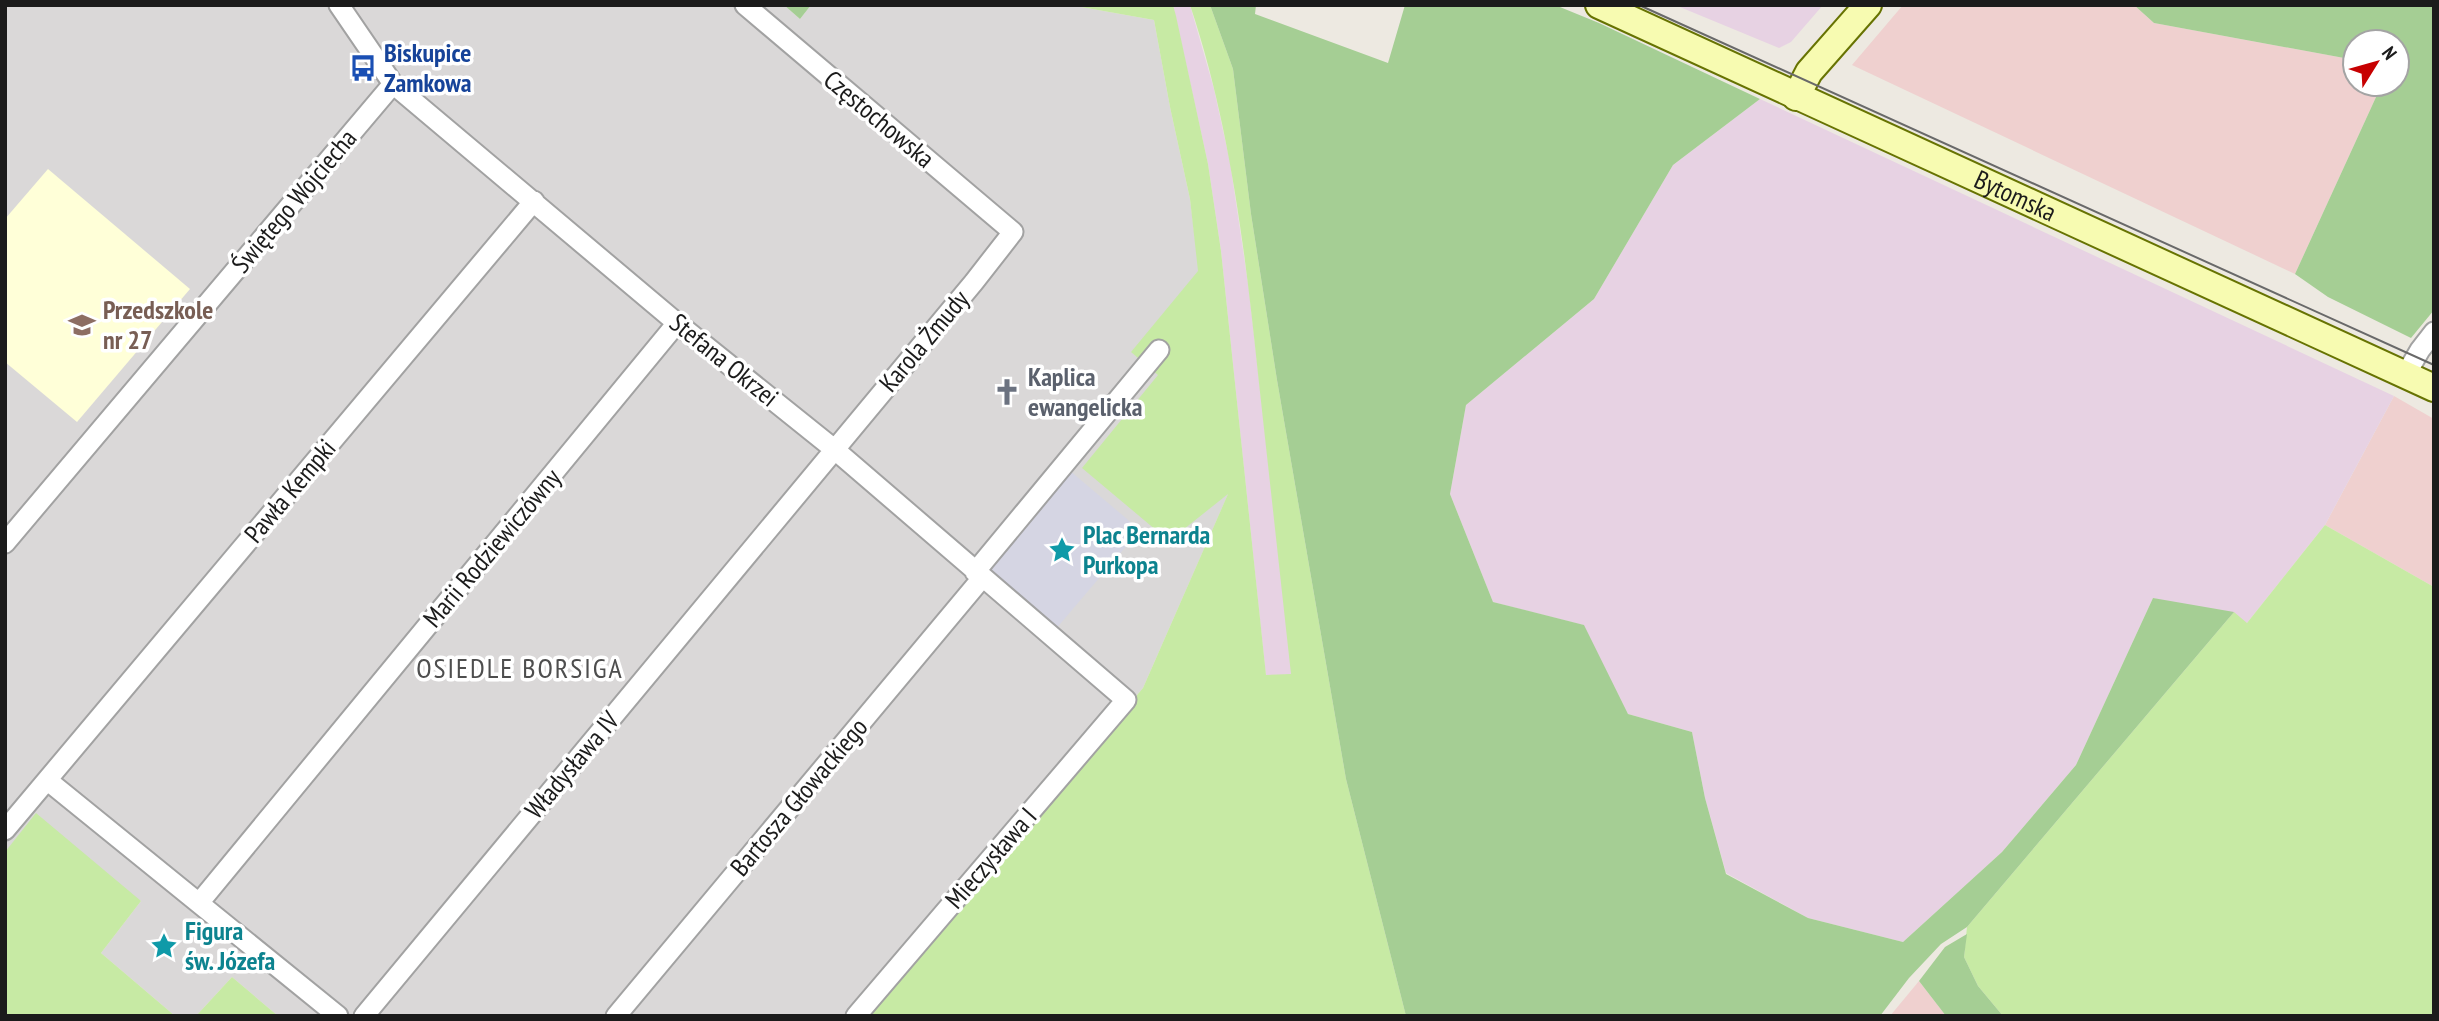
<svg xmlns="http://www.w3.org/2000/svg" width="2439" height="1021" font-family="'PT Sans Narrow',sans-serif">
  <style>
    .residential { fill: #dad8d8 }
    .commercial { fill: #efd0cf }
    .industrial { fill: #e7d2e3 }
    .education { fill: #ffffd8 }
    .grass { fill: #c7eaa4 }
    .forest { fill: #a5ce94 }
    .plaza { fill: #d5d5e3 }
    .lines { fill: none; stroke-linecap: round; stroke-linejoin: round }
    .street-casing { stroke: #a2a2a2; stroke-width: 23 }
    .secondary-casing { stroke: #677302; stroke-width: 30 }
    .street { stroke: #fff; stroke-width: 19 }
    .secondary { stroke: #f7fbb1; stroke-width: 26 }
    .tram { stroke: #696969; stroke-width: 2 }
    .labels { text-anchor: middle; stroke-width: 7; stroke-linejoin: round; paint-order: stroke }
    .transit-label { font-size: 26px; font-weight: bold; fill: #164399; stroke: #fff; text-anchor: start }
    .street-label { font-size: 26px; fill: #1b1b1b; stroke: #fff }
    .education-label { font-size: 26px; font-weight: bold; fill: #785e54; stroke: #fff; text-anchor: start }
    .worship-label { font-size: 26px; font-weight: bold; fill: #5b616d; stroke: #fff; text-anchor: start }
    .culture-label { font-size: 26px; font-weight: bold; fill: #0d838f; stroke: #fff; text-anchor: start }
    .neighbourhood-label { font-size: 28px; letter-spacing: 2px; fill: #4e4e4e; stroke: #fff }
  </style>
  <rect width="100%" height="100%" fill="#ede9e1"/>
  <path class="residential" d="M5 5H784L800 19 811 5H1070L1154 20 1170 107 1190 199 1199 271 1132 352 1158 374 1229 492 1143 688 864 1016H278L232 977 196 1016H175L101 953 141 901 5 852Z"/>
  <path class="commercial" d="M1903 5H2134L2154 23 2355 60V84H2382L2295 274 1852 65Z
    M2394 396 2434 419V587L2325 525Z
    M1919 981 1946 1016H1890Z"/>
  <path class="industrial" d="M1173 5H1190L1214 89 1230 162 1249 290 1292 675 1266 676 1221 251 1208 164Z
    M1675 5H1823L1791 42 1779 48Z
    M1760 99 2394 396 2325 525 2247 623 2153 598 2076 765 2002 852 1903 942 1808 918 1726 873 1705 798 1692 732 1628 714 1583 625 1493 602 1450 494 1466 405 1594 299 1673 165Z"/>
  <path class="education" d="M48 169 190 289 77 422 5 362V219Z"/>
  <path class="grass" d="M1070 5H1173L1176 16 1208 164 1221 251 1266 675 1291 674C1280 574 1269 474 1258 374 1245 250 1230 124 1190 5H1210L1233 69 1251 214 1277 380 1346 779 1406 1016H864L1143 688 1228 494 1169 541 1082 468 1158 375 1131 352 1198 271 1190 199 1170 107 1154 20Z
    M2325 525 2434 587V1016H2003L1978 986 1964 957 1967 927 2234 612 2247 623Z
    M36 813 141 901 101 953 175 1016H5V852Z
    M232 977 278 1016H196Z"/>
  <path class="forest" d="M784 5H811L800 19Z
    M1210 5H1256L1255 14 1388 63 1405 5H1555L1599 23 1760 99 1673 165 1594 299 1466 405 1450 494 1493 602 1584 625 1628 714 1692 732 1705 798 1726 874 1808 918 1903 942 2002 852 2076 765 2153 598 2234 612 1967 927 1941 944 1909 978 1880 1016H1406L1346 779 1277 380 1251 214 1233 69Z
    M2134 5H2434V310L2411 338 2328 297 2295 274 2382 84H2397V42H2355V60L2154 23Z
    M1967 934 1964 957 1978 986 2003 1016H1946L1919 981 1945 947Z"/>
  <path class="plaza" d="M1069 470 1140 530 1055 630 985 571Z"/>
  <g class="lines">
    <defs>
      <path id="street" d="M339 5 393 84 677 323 834 449 1126 700 856 1016
        M2406 374 2420 350 2434 332
        M5 543 393 84
        M975 572 1159 350
        M47 780 338 1016
        M5 830 534 201
        M199 903 677 323
        M364 1016 974 282 1013 232 745 5
        M616 1016 982 578"/>
      <g id="secondary">
        <path id="s1" d="M1599 5 2434 388"/>
        <path d="M1796 97 1809 72 1868 5"/>
      </g>
    </defs>
    <use href="#street" class="street-casing"/>
    <use href="#secondary" class="secondary-casing"/>
    <use href="#street" class="street"/>
    <use href="#secondary" class="secondary"/>
    <path class="tram" d="M1639 5 2434 365"/>
  </g>
  <defs>
    <symbol id="bus-bare" viewBox="-9 -9 18 18"><path d="M-5-6H5V4H4V6H2V4H-2V6H-4V4H-5ZM-3.5-4V0h7V-4ZM-3.5 1.2v1.5H-2V1.2ZM2 1.2v1.5H3.5V1.2Z" fill="#1a4fb4" stroke="#fff" stroke-width="2.5" paint-order="stroke"/></symbol>
    <symbol id="school-bare" viewBox="-9 -9 18 18"><path d="M0-5L7-2L0 1L-7-2ZM-4 1L0 2.5L4 1V4Q0 6-4 4Z" fill="#8d6e63" stroke="#fff" stroke-width="2.5" paint-order="stroke"/></symbol>
    <symbol id="church-bare" viewBox="-9 -9 18 18"><path d="M-1.2-6h2.4v3.5h3.3v2.4h-3.3V6h-2.4V-.1h-3.3v-2.4h3.3Z" fill="#6b7280" stroke="#fff" stroke-width="2.5" paint-order="stroke"/></symbol>
    <symbol id="sight-bare" viewBox="-9 -9 18 18"><path d="M0-6L1.8-2.2L6-1.7L2.9 1.2L3.7 5.4L0 3.3L-3.7 5.4L-2.9 1.2L-6-1.7L-1.8-2.2Z" fill="#0f9aa8" stroke="#fff" stroke-width="2.5" paint-order="stroke"/></symbol>
  </defs>
  <g fill-rule="evenodd">
    <use href="#bus-bare" x="344" y="49" width="38" height="38"/>
    <use href="#school-bare" x="63" y="306" width="38" height="38"/>
    <use href="#church-bare" x="988" y="373" width="38" height="38"/>
    <use href="#sight-bare" x="1043" y="531" width="38" height="38"/>
    <use href="#sight-bare" x="145" y="927" width="38" height="38"/>
  </g>
  <g class="labels">
    <g class="transit-label">
      <text x="384" y="62">Biskupice<tspan x="384" dy="30">Zamkowa</tspan></text>
    </g>
    <g class="street-label">
      <text transform="translate(879 119) rotate(40)" y="9">Częstochowska</text>
      <text dy="9" stroke="none"><textPath href="#s1" startOffset="458">Bytomska</textPath></text>
      <text transform="translate(294 201) rotate(-50)" y="9">Świętego Wojciecha</text>
      <text transform="translate(924 341) rotate(-50)" y="9">Karola Żmudy</text>
      <text transform="translate(724 360) rotate(39)" y="9">Stefana Okrzei</text>
      <text transform="translate(290 491) rotate(-50)" y="9">Pawła Kempki</text>
      <text transform="translate(492 548) rotate(-50)" y="9">Marii Rodziewiczówny</text>
      <text transform="translate(572 765) rotate(-50)" y="9">Władysława IV</text>
      <text transform="translate(799 797) rotate(-50)" y="9">Bartosza Głowackiego</text>
      <text transform="translate(991 858) rotate(-49)" y="9">Mieczysława I</text>
    </g>
    <g class="education-label">
      <text x="103" y="319">Przedszkole<tspan x="103" dy="30">nr 27</tspan></text>
    </g>
    <g class="worship-label">
      <text x="1028" y="386">Kaplica<tspan x="1028" dy="30">ewangelicka</tspan></text>
    </g>
    <g class="culture-label">
      <text x="1083" y="544">Plac Bernarda<tspan x="1083" dy="30">Purkopa</tspan></text>
      <text x="185" y="940">Figura<tspan x="185" dy="30">św. Józefa</tspan></text>
    </g>
    <g class="neighbourhood-label">
      <text x="520" y="678">OSIEDLE BORSIGA</text>
    </g>
  </g>
  <rect width="2439" height="1021" fill="none" stroke="#1b1b1b" stroke-width="14"/>
  <g transform="translate(2376 63) rotate(53)"><circle r="33" fill="#ffffff" stroke="#a4a4a4" stroke-width="2"/>
  <path d="M0-5L12 26L0 18L-12 26Z" fill="#c70001"/>
  <text y="-10" font-size="19" font-weight="bold" text-anchor="middle" fill="#1b1b1b">N</text>
  </g>
</svg>
